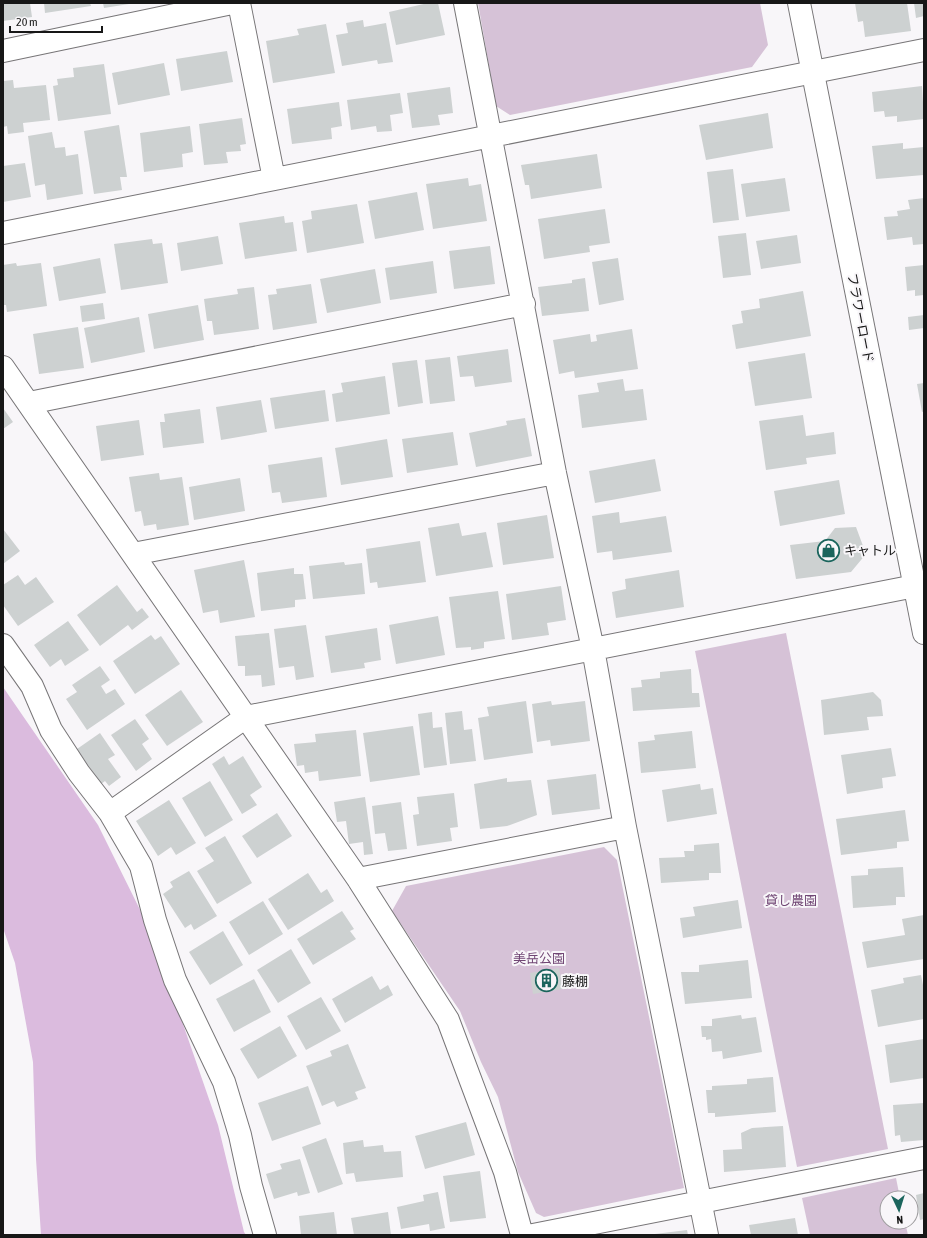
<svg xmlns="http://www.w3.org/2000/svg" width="927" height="1238" font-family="'Asap Condensed','Noto Sans JP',sans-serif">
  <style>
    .green { fill: #d6c2d7 }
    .forest { fill: #dbbbde }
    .building { fill: #cdd1d1 }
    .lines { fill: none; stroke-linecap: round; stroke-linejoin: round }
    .minor-casing { stroke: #777577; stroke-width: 24 }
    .tertiary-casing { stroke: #777577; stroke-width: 24 }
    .minor { stroke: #fff; stroke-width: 22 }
    .tertiary { stroke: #fff; stroke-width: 22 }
    .labels { text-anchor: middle; stroke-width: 4; stroke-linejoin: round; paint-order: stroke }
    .street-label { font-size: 13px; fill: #171717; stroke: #f8f6f9 }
    .poi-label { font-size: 13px; fill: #171717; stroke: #f8f6f9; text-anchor: start }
    .park-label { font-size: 13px; fill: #704674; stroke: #f8f6f9 }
  </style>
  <rect width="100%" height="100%" fill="#f8f6f9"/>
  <path class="green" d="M478 3H760L768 45 752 67 510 115 496 106Z
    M786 633 888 1149 797 1167 695 651Z
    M604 847 617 860 684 1188 544 1217 536 1213 518 1172 498 1097 481 1062 460 1011 392 911 406 886Z
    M896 1178 900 1198H887V1222H905L908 1235H810L802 1198Z"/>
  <path class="forest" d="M3 687 98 825 151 932 218 1125 244 1232 246 1235H41L36 1159 33 1062 15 963 3 928Z"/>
  <path class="building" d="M3 3H30L32 17 3 21Z
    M44 3H90L91 6 45 13Z
    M103 3H129V4L104 8Z
    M428 3H438L445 35 396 45 389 12Z
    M855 3H907L911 31 865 37 863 21 858 22Z
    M914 3H924V16L916 18Z
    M363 20 364 27 386 23 393 62 378 64 377 60 342 66 336 35 348 33 346 23Z
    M326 24 335 73 273 83 266 41 299 35 297 29Z
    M227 51 233 82 181 91 176 59Z
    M164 63 170 95 118 105 112 73Z
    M104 64 111 114 58 121 53 86 58 85 57 79 74 77 73 68Z
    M13 80 14 88 46 85 50 120 23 123 24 132 8 134 7 126 3 127V81Z
    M922 86 924 119 897 122V116L885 117 884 111 874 112 872 92Z
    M450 87 453 113 438 115 440 125 412 128 407 93Z
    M400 93 403 113 390 115 392 131 377 132 376 126 351 130 347 100Z
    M339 102 342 126 331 128 332 139 292 144 287 109Z
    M768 113 773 148 706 160 699 125Z
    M242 118 246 144 240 145 241 151 226 152 228 163 204 165 199 124Z
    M119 125 127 177H120L122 190 94 194 84 131Z
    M190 126 193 152 182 154 183 167 144 172 140 133Z
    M52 132 55 148 65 147 66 156 78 154 83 194 47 200 45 184 35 186 28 136Z
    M903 143V149L924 147V175L876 179 872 146Z
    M597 154 602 188 531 199 529 185H525L521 165Z
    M25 163 31 197 3 202V166Z
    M733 169 739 220 713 223 707 172Z
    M468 178 469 186 481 184 487 221 433 229 426 184Z
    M785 178 790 211 746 217 741 184Z
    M417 192 424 230 375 239 368 201Z
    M924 198V244L913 245 912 237 887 240 884 217 898 216 897 211 910 209 908 200Z
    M357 204 364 243 307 253 302 221 312 219 311 211Z
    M605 209 610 243 589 246 590 252 544 259 538 219Z
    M284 216 285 223 293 222 297 251 245 259 239 223Z
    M746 233 751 275 723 278 718 236Z
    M797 235 801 263 761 269 756 241Z
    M218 236 223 264 181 271 177 243Z
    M152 239 153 244 162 243 168 283 121 290 114 244Z
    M490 246 495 284 454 289 449 251Z
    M100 258 106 293 59 301 53 267Z
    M618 258 624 300 599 305 592 262Z
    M433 261 437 293 390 300 385 268Z
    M16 263 17 266 41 263 47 306 7 312 6 305H3V265Z
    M924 265V295L915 296V290L907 291 905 267Z
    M375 269 381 303 327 313 320 279Z
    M585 278 589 311 542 316 538 287 572 283V280Z
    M311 284 317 323 273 330 268 295 277 294 276 289Z
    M254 287 259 329 214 335 212 321H207L204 299 238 294 237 289Z
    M803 291 811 336 736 349 732 325 743 323 741 311 760 308 759 299Z
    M103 303 105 319 82 322 80 306Z
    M198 305 204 340 154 349 148 314Z
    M924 315V328L909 330 908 317Z
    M139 317 145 352 91 363 84 328Z
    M78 327 84 368 39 374 33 334Z
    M632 329 638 369 575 378 574 371 559 374 553 340 590 334 591 342 597 341 596 335Z
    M508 349 512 382 475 387 473 376 460 377 457 356Z
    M805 353 812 398 755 406 748 362Z
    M450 357 455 401 430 404 425 360Z
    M417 360 423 403 398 407 392 363Z
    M385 376 390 414 336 422 332 394 343 392 341 383Z
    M623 379 625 391 643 389 647 420 582 428 578 395 599 392 597 383Z
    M924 383V411L922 412 917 384Z
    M325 390 329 421 275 429 270 398Z
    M261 400 267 432 221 440 216 407Z
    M3 408 13 422 3 429Z
    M200 409 204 443 163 448 160 422H165L164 414Z
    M803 415 806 436 834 432 836 454 806 458 807 464 766 470 759 421Z
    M525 418 532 456 476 467 469 433 507 425 506 421Z
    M139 420 144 455 101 461 96 426Z
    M453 432 458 465 407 473 402 439Z
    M387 439 393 477 341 485 335 448Z
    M322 457 327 497 282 503 280 492 272 493 268 465Z
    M655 459 661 491 595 503 589 471Z
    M159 473 160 480 182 477 189 525 157 530 156 524 144 526 141 511 135 512 129 477Z
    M240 478 245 511 194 520 189 487Z
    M839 480 845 514 780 526 774 491Z
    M619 512 620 523 666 516 672 552 613 560 612 551 597 553 592 516Z
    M547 515 554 558 503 565 497 523Z
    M459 523 462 536 486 532 493 567 436 576 428 528Z
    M856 527 866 554 851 572 796 579 790 545 825 541 835 528Z
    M3 529 20 551 3 564Z
    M420 541 426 582 378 588 377 582 370 583 366 549Z
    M244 560 255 617 220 623 218 610 203 613 194 570Z
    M344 562 345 565 362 563 365 594 313 599 309 566Z
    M294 568V574H303L306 599 295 600V607L261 611 257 573Z
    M679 570 684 607 616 618 612 592 626 589 625 579Z
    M18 575 25 585 36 577 54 602 18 626 3 605V585Z
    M117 585 137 612 142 608 149 617 132 630 128 625 100 646 77 615Z
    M561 586 566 620 547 623 549 635 512 640 506 594Z
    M498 591 505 639 484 642V648L471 650V647L456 648 449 597Z
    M438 616 445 655 396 664 389 625Z
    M68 621 89 650 65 666 61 659 50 667 34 645Z
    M306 625 314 677 296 680 294 666 279 668 274 629Z
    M377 628 381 660 364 663 365 668 331 673 325 636Z
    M269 633 275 685 262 687 261 675 245 676V666H238L235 636Z
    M151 635 155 640 161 636 180 664 135 694 113 661Z
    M100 666 110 680 101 686 106 694 115 689 125 704 87 730 66 699 77 692 72 685Z
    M691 669 692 693H699L700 707 633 711 631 688 642 687 641 680 660 678V672Z
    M181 690 203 722 167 746 145 715Z
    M873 692 881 700 883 716 867 717 869 730 824 735 821 700Z
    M526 701 533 753 484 760 478 718 489 716 487 707Z
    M551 701 552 705 585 701 590 741 551 746 550 740 537 742 532 704Z
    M462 711 464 730 472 729 476 761 450 764 445 713Z
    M432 712 433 728 442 727 447 765 424 768 418 714Z
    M135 719 149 739 142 744 152 759 136 771 111 735Z
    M413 726 420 775 370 782 363 733Z
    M356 730 361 776 319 781 318 771 305 773 304 765 297 766 294 744 316 742 315 734Z
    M692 731 696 768 641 773 638 742 655 740 654 735Z
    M100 733 115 755 108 759 121 777 109 786 105 781 101 784 77 749Z
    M891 748 896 776 882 778 883 788 847 794 841 755Z
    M224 756 229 765 243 756 262 787 250 795 257 805 242 814 212 764Z
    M596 774 600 809 552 815 547 780Z
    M507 778V782L531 780 537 815 507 826 480 829 474 784Z
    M210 781 233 820 205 837 182 798Z
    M700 784 701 790 713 788 717 814 667 822 662 790Z
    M454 793 458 827 450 828 452 841 417 846 413 815 419 814 417 797Z
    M365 797 373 854 364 855 363 842 349 844 346 821 337 822 334 802Z
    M169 800 196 843 176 855 171 847 158 856 136 821Z
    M401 802 407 849 388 851 385 833 375 834 372 806Z
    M905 810 909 841 897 842V848L841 855 836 819Z
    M277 813 292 836 257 858 242 836Z
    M225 836 252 883 217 904 197 871 214 861 205 848Z
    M719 843 721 873H709V880L661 883 659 858 685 857 684 851H694V845Z
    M903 867 905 897H896V905L853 908 851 876 868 875V869Z
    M189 871 217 916 194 930 191 924 185 928 163 894 173 887 170 882Z
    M308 873 321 893 327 889 334 901 288 930 268 899Z
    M738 900 742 928 683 938 680 918 695 916 693 907Z
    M263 901 283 934 249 955 229 922Z
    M342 911 354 929 350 931 356 939 313 965 297 939Z
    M924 915V959L867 968 862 942 905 935 902 919Z
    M223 931 243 965 210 985 189 952Z
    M291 949 311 983 278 1003 257 970Z
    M748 960 752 998 685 1004 681 972H699V965Z
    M559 968 563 989 533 994 530 973Z
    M921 975 924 990V1019L878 1027 871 990 904 983 903 978Z
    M372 976 380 990 388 985 393 995 345 1023 332 999Z
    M254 979 271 1012 234 1032 216 999Z
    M321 997 341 1031 306 1050 287 1016Z
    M741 1015 742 1019 756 1017 762 1052 723 1059 722 1051 712 1052 711 1039 706 1040V1037H702L701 1026H712V1019Z
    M280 1026 297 1056 258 1079 240 1049Z
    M924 1039V1078L890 1083 885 1045Z
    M348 1044 366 1088 355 1092 358 1099 337 1107 334 1101 322 1106 306 1066 332 1056 330 1051Z
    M773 1077 776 1112 715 1117V1113H708L706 1090H712V1086L747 1084V1079Z
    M308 1086 321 1124 272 1141 258 1103Z
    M924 1103V1140L901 1142 900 1135 895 1136 893 1105Z
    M466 1122 475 1155 425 1169 415 1136Z
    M783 1126 786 1167 724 1172 723 1150 742 1149 741 1133 752 1128Z
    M326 1138 343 1184 318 1193 302 1147Z
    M363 1140 364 1147 383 1145 384 1152 401 1151 403 1177 356 1182 354 1173 346 1174 343 1143Z
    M300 1159 310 1193 298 1196 297 1192 274 1199 266 1174 282 1169 280 1164Z
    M480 1171 486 1218 450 1222 443 1176Z
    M438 1192 445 1228 430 1231 429 1224 401 1229 397 1207 424 1201 423 1195Z
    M924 1193V1219L920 1220 916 1195Z
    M334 1212 337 1235H301L299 1216Z
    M388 1212 391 1235H354L351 1218Z
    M795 1218 798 1235H751L749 1225Z
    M687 1230 688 1235H656L655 1234Z"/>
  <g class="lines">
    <defs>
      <path id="minor" d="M239 3 274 179
        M465 3 555 473 593 649 625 827 707 1235
        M3 51 232 3
        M3 233 924 50
        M3 367 358 879 448 1020 505 1172 522 1235
        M29 403 524 304
        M133 554 555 473
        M3 645 32 686 51 730 79 773 110 813 141 866 155 920 175 980 224 1082 240 1135 251 1186 265 1235
        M110 813 246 717 915 586
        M358 879 625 827
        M533 1235 924 1158"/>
      <path id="tertiary" d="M799 3 924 633"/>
    </defs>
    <use href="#minor" class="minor-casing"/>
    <use href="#tertiary" class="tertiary-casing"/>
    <use href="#minor" class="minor"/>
    <use href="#tertiary" class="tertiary"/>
  </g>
  <defs>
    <symbol id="shop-ring" viewBox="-11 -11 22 22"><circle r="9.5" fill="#f8f6f9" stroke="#1b655d" stroke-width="1.5"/><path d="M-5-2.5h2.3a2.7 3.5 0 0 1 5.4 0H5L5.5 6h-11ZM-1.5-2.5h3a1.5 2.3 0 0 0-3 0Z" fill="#1b655d"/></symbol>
    <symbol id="building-ring" viewBox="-11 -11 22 22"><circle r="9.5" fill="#f8f6f9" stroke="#1b655d" stroke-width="1.5"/><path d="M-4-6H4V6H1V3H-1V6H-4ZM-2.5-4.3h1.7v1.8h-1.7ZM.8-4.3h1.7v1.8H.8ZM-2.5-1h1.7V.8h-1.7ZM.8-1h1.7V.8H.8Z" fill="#1b655d"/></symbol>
  </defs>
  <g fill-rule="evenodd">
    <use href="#shop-ring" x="816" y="538" width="25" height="25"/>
    <use href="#building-ring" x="534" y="968" width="25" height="25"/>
  </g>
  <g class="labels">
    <g class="street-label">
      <text transform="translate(861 318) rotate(79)" y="5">フラワーロード</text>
    </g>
    <g class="poi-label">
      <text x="844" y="555">キャトル</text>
      <text x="562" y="986">藤棚</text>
    </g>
    <g class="park-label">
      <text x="791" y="905">貸し農園</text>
      <text x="539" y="963">美岳公園</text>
    </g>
  </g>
  <rect width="927" height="1238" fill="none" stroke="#171717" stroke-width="8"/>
  <g transform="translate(899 1210) rotate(176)"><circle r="19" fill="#f8f6f9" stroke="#9e9d9f"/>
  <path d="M0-3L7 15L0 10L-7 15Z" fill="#1b655d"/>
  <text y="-6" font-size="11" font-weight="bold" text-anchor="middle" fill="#171717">N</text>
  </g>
  <path d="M10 26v6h92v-6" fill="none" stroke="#171717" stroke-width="2"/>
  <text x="16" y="26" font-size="12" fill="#171717" stroke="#f8f6f9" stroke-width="3" paint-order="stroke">20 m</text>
</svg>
